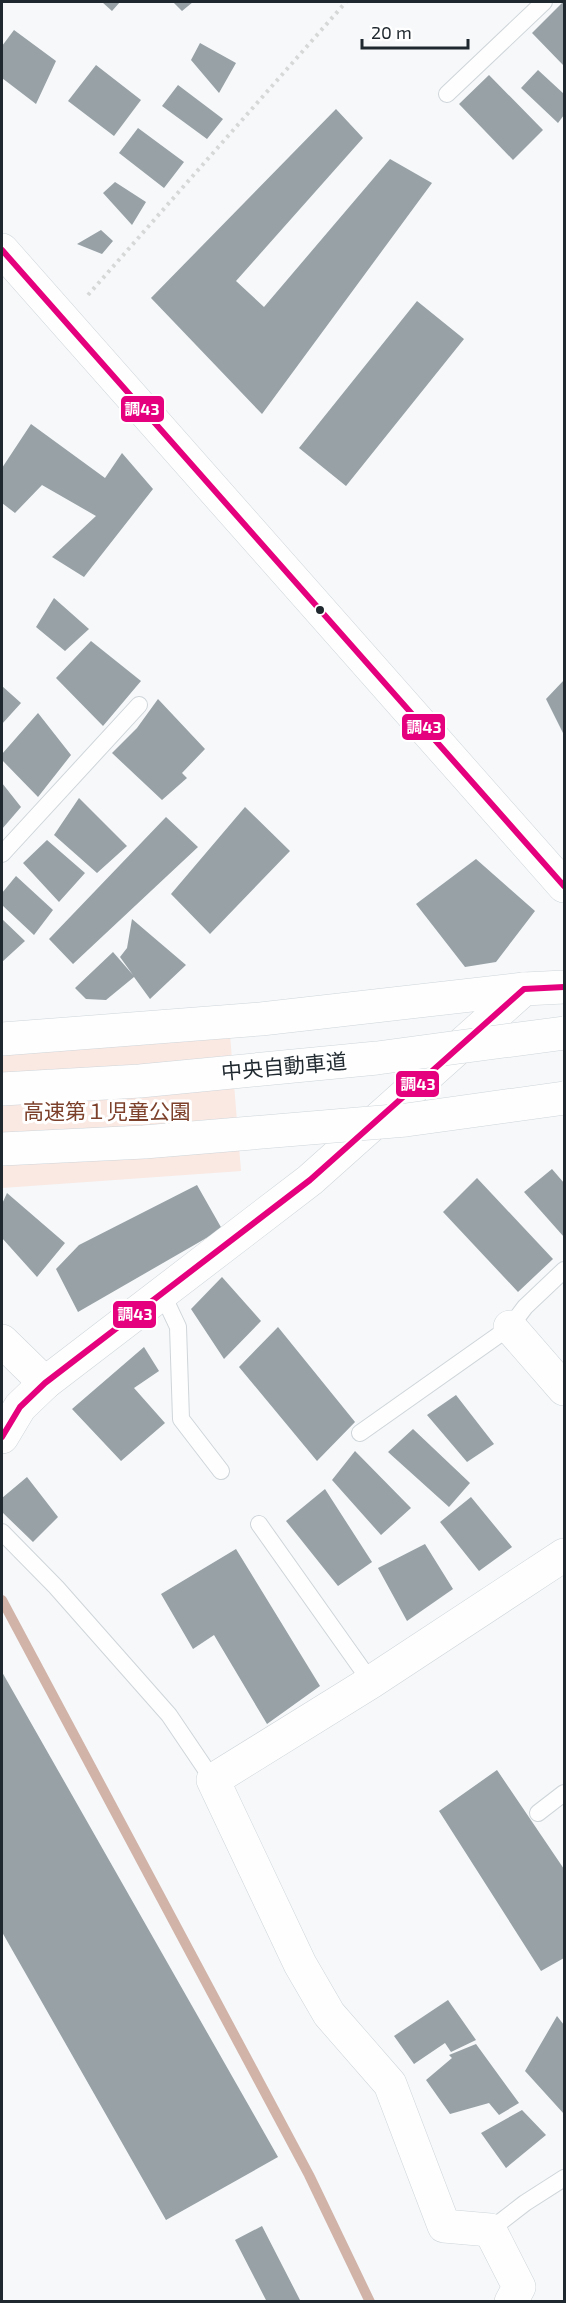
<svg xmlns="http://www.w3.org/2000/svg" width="566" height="2303" font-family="'Exo 2','Noto Sans JP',sans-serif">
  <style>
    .green { fill: #fae8e2 }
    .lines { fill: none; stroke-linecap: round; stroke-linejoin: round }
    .stream { stroke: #d2b3a8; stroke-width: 10 }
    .building { fill: #97a1a6 }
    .lane-casing { stroke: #cfd5d9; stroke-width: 18 }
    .street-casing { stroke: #cfd5d9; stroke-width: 34 }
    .secondary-casing { stroke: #cfd5d9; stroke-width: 34 }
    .path { stroke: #d6d7d7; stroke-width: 4; stroke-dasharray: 3 4.5; stroke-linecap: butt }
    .lane { stroke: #fefefe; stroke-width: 16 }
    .street { stroke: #fefefe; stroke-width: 33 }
    .secondary { stroke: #fefefe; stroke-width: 33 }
    .highway-bridge-casing { stroke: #cfd5d9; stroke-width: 34; stroke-linecap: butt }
    .highway-bridge { stroke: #fefefe; stroke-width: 33 }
    .bus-1-casing { stroke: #fff; stroke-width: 10 }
    .bus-1 { stroke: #e5007d; stroke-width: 6 }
    .bus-dot { fill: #1f282e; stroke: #fff; stroke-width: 2 }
    .labels { text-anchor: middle; stroke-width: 6; stroke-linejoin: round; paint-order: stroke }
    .street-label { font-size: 21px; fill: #1f282e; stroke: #fff }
    .park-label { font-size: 21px; fill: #7d412b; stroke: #fff }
    .line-badge { stroke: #fff; stroke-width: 2 }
    .badge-label { font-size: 16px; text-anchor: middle; font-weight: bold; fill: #fff }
  </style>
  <rect width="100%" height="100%" fill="#f6f8fa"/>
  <path class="green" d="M230 1035 241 1171 2 1188V1052Z"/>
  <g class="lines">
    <path class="stream" d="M2 1600 309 2175 370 2302"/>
  </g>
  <path class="building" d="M102 2H120L112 11Z
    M173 2H193L182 11Z
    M563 2H564V66L532 33Z
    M14 30 56 61 36 104 2 78V46Z
    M200 43 236 63 219 93 191 60Z
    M96 65 141 100 114 136 68 101Z
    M538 70 564 94V115L558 123 521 88Z
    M489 75 543 130 513 160 459 104Z
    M178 85 223 119 207 139 162 106Z
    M336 109 363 138 236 281 264 307 390 159 432 183 262 414 151 298Z
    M138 128 184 162 164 188 119 153Z
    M115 182 146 202 132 225 103 193Z
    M101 230 113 241 102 254 77 244Z
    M417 301 464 339 346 486 299 448Z
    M31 424 105 478 122 453 153 489 84 577 52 557 96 516 42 485 15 513 2 503V468Z
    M54 598 89 629 65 651 36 627Z
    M91 641 141 681 103 726 56 678Z
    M564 680V735L546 699Z
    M2 686 21 703 2 724Z
    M158 699 205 749 182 773 187 778 162 800 112 753 137 728Z
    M38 713 71 755 38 797 2 760V754Z
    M2 783 21 807 2 829Z
    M79 798 127 846 97 873 54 835Z
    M245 807 290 851 210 934 171 894Z
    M166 817 198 847 73 964 49 939Z
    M47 840 85 873 59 902 23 863Z
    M476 859 535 911 496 962 465 967 416 904Z
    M16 876 53 910 34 935 2 905V893Z
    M2 919 25 941 2 962Z
    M132 919 186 965 150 999 134 977 106 1000 86 999 75 988 113 952 133 975 120 957 127 948Z
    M552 1169 564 1183V1237L524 1192Z
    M477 1178 553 1259 518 1292 443 1212Z
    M197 1185 222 1229 78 1312 56 1269 79 1245Z
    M7 1193 65 1243 37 1277 2 1238V1204Z
    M222 1277 261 1321 224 1359 191 1309Z
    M278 1327 355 1422 317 1461 239 1367Z
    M144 1347 159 1371 134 1388 165 1423 121 1461 72 1409Z
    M456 1395 494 1444 467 1462 427 1415Z
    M413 1429 470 1483 449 1507 388 1452Z
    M355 1451 411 1508 381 1535 332 1480Z
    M27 1477 58 1517 33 1542 2 1512V1498Z
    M325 1489 372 1562 338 1586 286 1521Z
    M471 1497 512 1547 479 1571 440 1522Z
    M425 1544 453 1589 407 1621 378 1568Z
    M236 1549 320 1686 267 1724 214 1635 193 1649 161 1594Z
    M2 1672 278 2157 166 2220 2 1932Z
    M497 1770 564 1869V1958L541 1971 439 1811Z
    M448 2000 476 2040 451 2052 445 2043 414 2064 394 2036Z
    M557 2016 564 2025V2114L525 2071Z
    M476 2044 519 2103 499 2115 489 2103 450 2114 426 2080 452 2058 449 2055Z
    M522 2110 546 2135 506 2168 481 2133Z
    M262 2226 301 2302H267L235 2240Z"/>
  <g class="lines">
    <defs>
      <path id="lane" d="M447 94 544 2
        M2 854 139 705
        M162 1293 178 1327 181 1419 221 1471
        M360 1433 510 1327 525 1307 564 1270
        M259 1524 371 1682
        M2 1532 56 1587 169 1715 213 1780
        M538 1813 564 1793
        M490 2230 525 2203 564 2178"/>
      <path id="street" d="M2 1039 261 1019 524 989
        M510 1327 564 1389
        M2 1341 45 1383
        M511 2302 519 2287 490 2230 444 2226 390 2084 329 2014 300 1964 213 1780 371 1682 564 1555"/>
      <path id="secondary" d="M2 250 564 886
        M2 1437 20 1407 45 1383 310 1180 524 989 564 987"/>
    </defs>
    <use href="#lane" class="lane-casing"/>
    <use href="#street" class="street-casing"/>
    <use href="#secondary" class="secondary-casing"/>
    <path class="path" d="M88 295 346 2"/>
    <use href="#lane" class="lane"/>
    <use href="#street" class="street"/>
    <use href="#secondary" class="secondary"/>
    <defs>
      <path id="highway-bridge" d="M2 1089 140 1081 377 1058 564 1033
        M2 1149 144 1142 406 1120 564 1098"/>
    </defs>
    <use href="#highway-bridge" class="highway-bridge-casing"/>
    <use href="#highway-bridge" class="highway-bridge"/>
    <defs>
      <path id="bus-1" d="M2 250 564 886
        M2 1437 20 1407 45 1383 310 1180 524 989 564 987"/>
    </defs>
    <use href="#bus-1" class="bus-1-casing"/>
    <use href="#bus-1" class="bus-1"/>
  </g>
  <circle class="bus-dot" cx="320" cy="610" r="5"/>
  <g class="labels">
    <g class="street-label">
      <text transform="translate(284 1067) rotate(-5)" y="7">中央自動車道</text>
    </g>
    <g class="park-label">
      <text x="107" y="1119">高速第１児童公園</text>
    </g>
  </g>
  <g class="line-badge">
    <rect x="120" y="395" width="45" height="28" rx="6" fill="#e5007d"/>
    <rect x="401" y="713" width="45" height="28" rx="6" fill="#e5007d"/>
    <rect x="395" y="1070" width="45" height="28" rx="6" fill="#e5007d"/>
    <rect x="112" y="1300" width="45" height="29" rx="6" fill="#e5007d"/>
  </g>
  <g class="badge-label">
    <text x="142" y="415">調43</text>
    <text x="424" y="733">調43</text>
    <text x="418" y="1090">調43</text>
    <text x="135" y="1320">調43</text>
  </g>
  <rect width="566" height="2303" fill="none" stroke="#1f282e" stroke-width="6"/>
  <path d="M362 39v9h106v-9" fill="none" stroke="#1f282e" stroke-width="3"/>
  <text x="371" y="39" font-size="18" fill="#1f282e" stroke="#ffffff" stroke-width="4.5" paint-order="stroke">20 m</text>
</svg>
